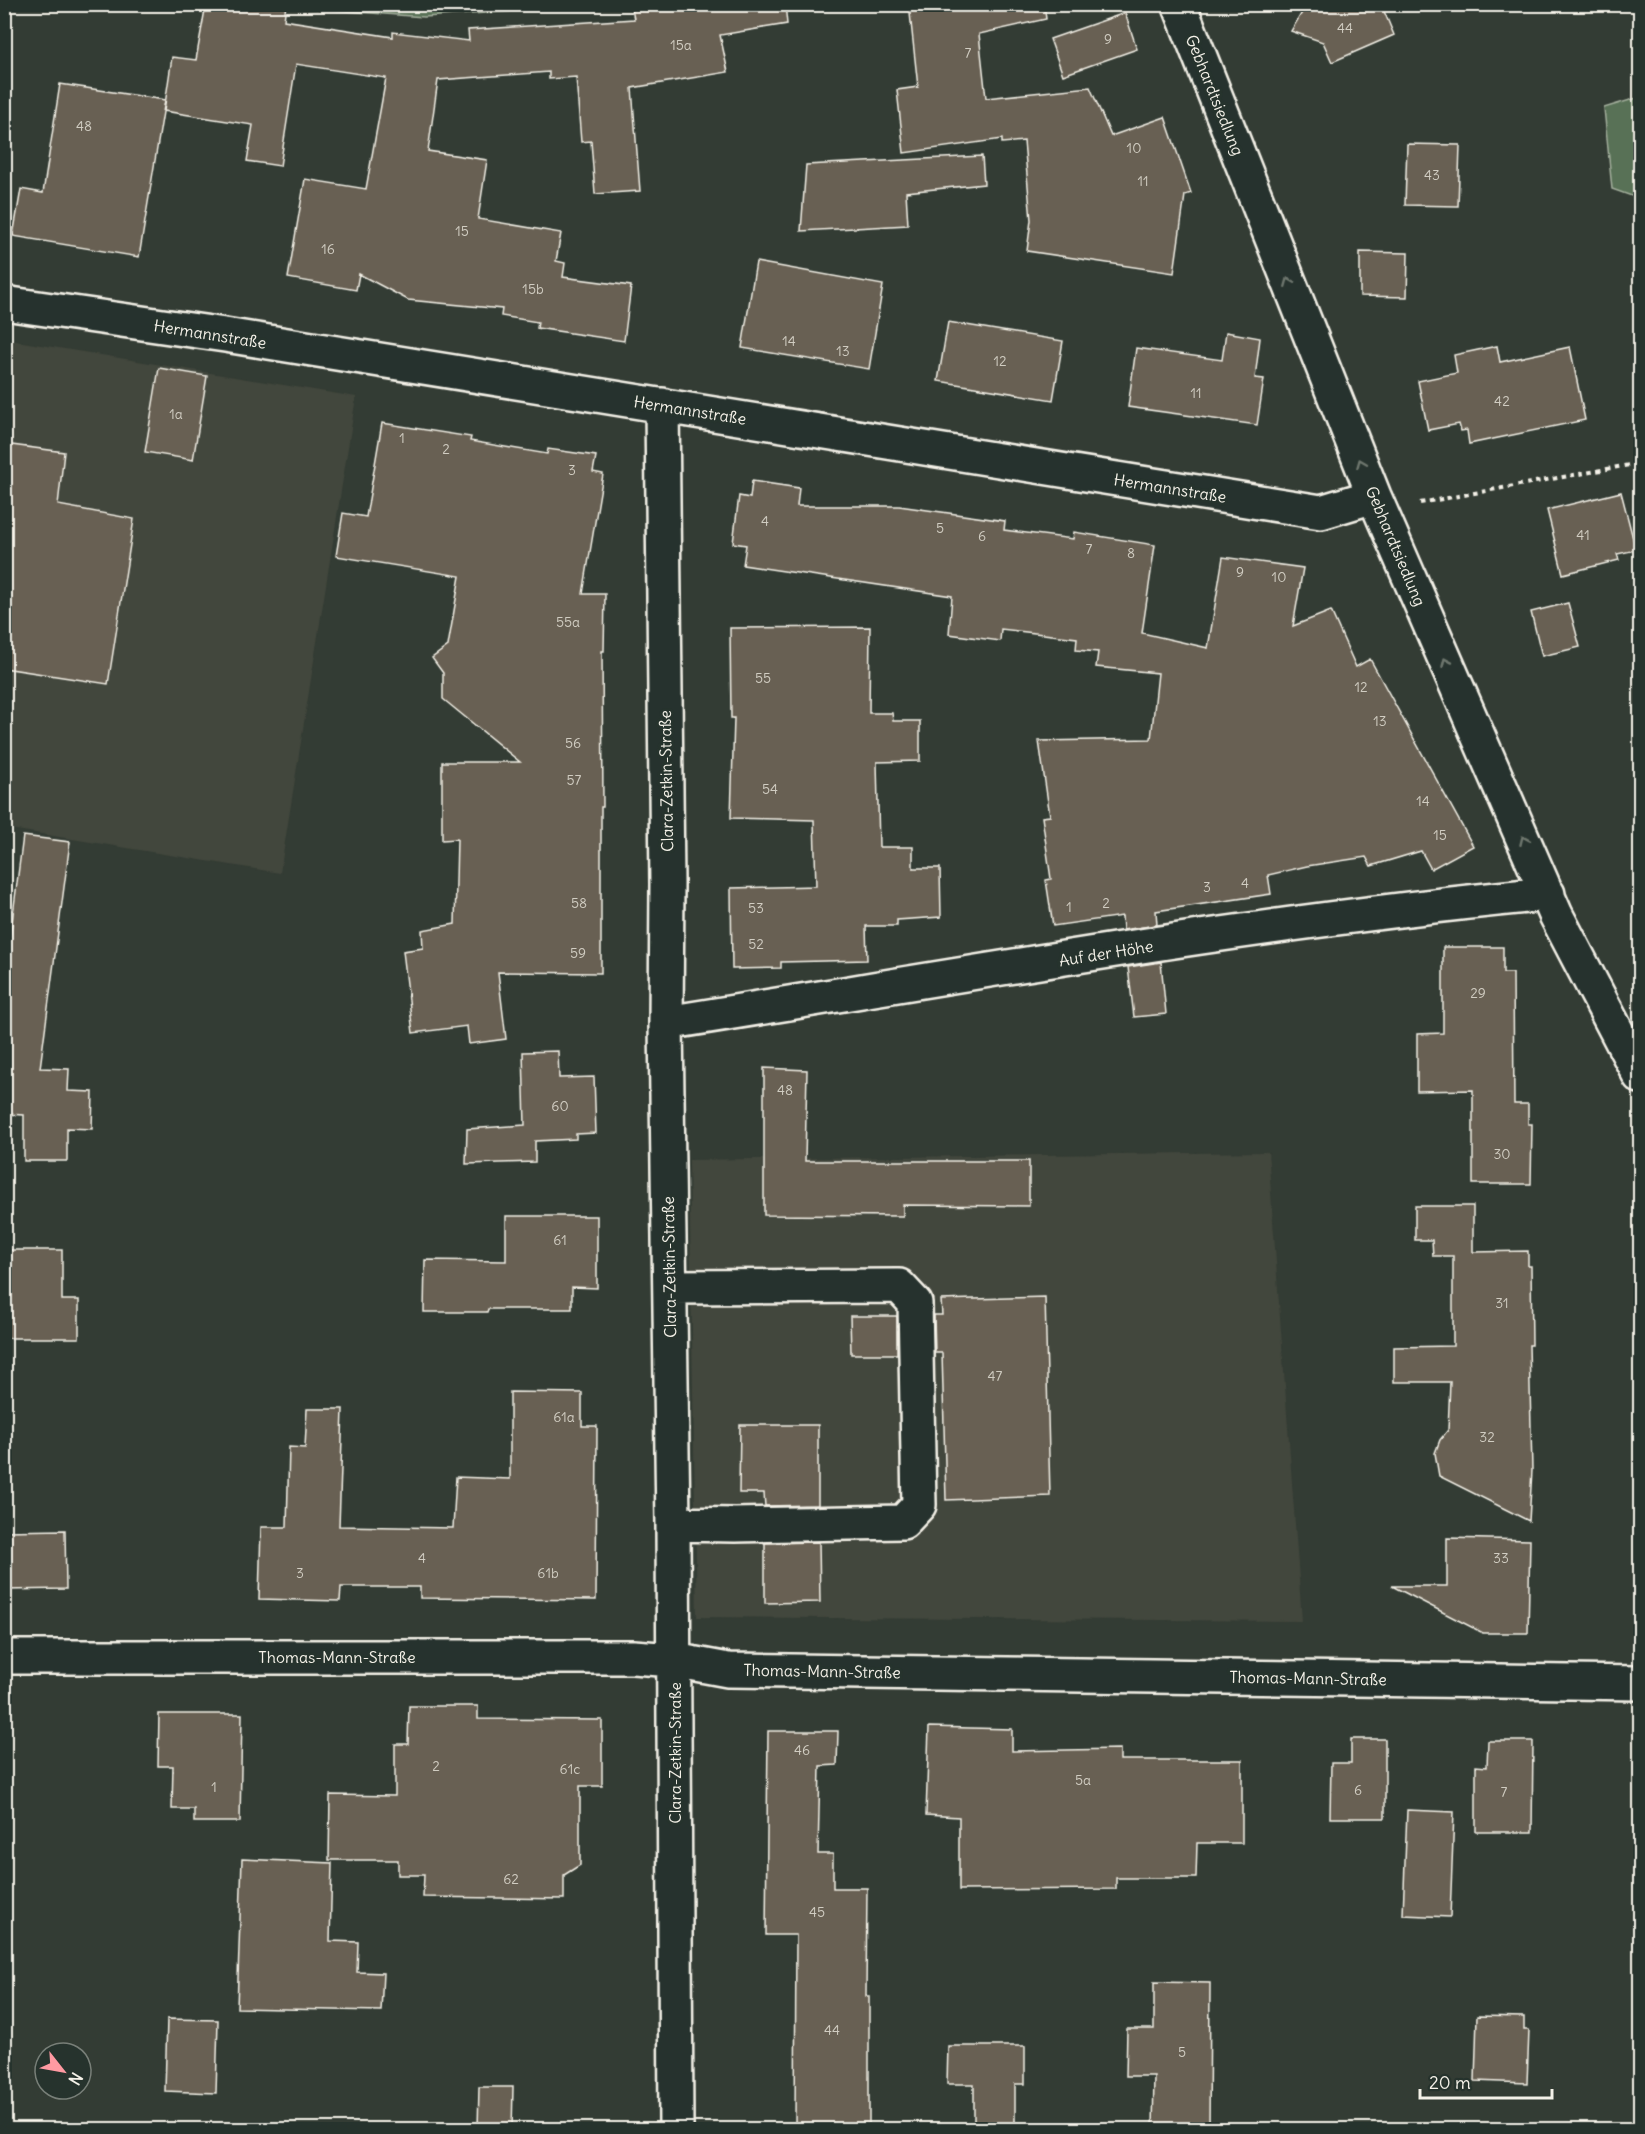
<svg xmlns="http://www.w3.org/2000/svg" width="1645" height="2134" font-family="Delius,sans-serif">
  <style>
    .built { fill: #43473d }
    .green { fill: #587156; stroke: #a6b19f; stroke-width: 1.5 }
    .building { fill: #686052; stroke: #f4f1e8; stroke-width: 1.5 }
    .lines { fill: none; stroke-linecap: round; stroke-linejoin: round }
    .minor-casing { stroke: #f4f1e8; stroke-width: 38 }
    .path { stroke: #f4f1e8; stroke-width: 4; stroke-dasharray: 4.5 4.5; stroke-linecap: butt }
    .minor { stroke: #26332d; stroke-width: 33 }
    .oneway { stroke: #6e766e }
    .labels { text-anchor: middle; stroke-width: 6; stroke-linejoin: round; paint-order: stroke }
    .number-label { font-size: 14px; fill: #d1cdc2 }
    .street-label { font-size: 16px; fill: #f4f1e8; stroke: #26332d }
  </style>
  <rect width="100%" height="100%" fill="#333c34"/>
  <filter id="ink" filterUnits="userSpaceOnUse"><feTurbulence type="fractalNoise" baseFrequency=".0167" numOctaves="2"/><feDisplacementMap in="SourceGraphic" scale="12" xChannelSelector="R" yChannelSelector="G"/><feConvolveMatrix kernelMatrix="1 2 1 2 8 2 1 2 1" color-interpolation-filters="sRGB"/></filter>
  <g filter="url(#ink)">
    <path class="built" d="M4 339 356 397 280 873 5 828Z
      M1268 1152 1302 1621 697 1617 689 1160Z"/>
    <path class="green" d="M307 4H583V5L531 10 424 17 306 8Z
      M1640 97V199L1612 189 1604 108Z"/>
    <path class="building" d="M206 4H286L284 20 393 37V32L469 41 468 30 634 19 631 4H785L787 24 720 35 728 72 632 88 640 191 595 194 591 141 581 142 576 77 549 79V72L438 80 428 151 487 160 478 219 561 233 556 261 565 263 563 277 631 286 624 341 537 328 538 322 501 316 502 309 408 300 359 274 356 290 288 278 305 179 366 189 386 78 296 64 280 166 247 161 253 125 164 111 172 57 196 60Z
      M909 4H1044L1046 19 979 34 986 98 1090 87 1111 136 1165 117 1191 193 1185 195 1174 273 1027 251 1031 220 1024 141 1002 143V139L904 153 897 90 918 87Z
      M1307 4H1381L1394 35 1332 62 1323 42 1291 31Z
      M1125 13 1137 49 1063 75 1050 39Z
      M60 84 165 100 139 257 13 236 21 189 43 193Z
      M1407 144 1460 145 1458 206 1405 205Z
      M982 156 984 184 906 192 908 225 801 231 806 165Z
      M1360 252 1408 253 1407 297 1360 296Z
      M756 262 883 285 869 369 742 348Z
      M948 322 1063 341 1053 400 938 381Z
      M1226 332 1260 338 1255 378 1264 379 1257 425 1128 407 1136 348 1222 360Z
      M1497 346 1500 362 1570 347 1585 420 1469 444 1467 430 1461 431 1459 424 1428 430 1418 381 1457 373 1454 355Z
      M159 368 207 376 193 460 145 452Z
      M382 423 471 437 470 441 547 454 548 449 596 456 593 472 603 474 583 594H605L604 651H602L603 807H601V973L498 972 506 1039 469 1044 467 1026 413 1033 403 951 423 948 422 930 455 924 457 839 442 840V762H520L443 699V673L432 658 448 646 460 576 336 556 343 513 366 517Z
      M4 444 64 452 58 505 134 519 108 684 4 668Z
      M752 481 799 488 797 506H899L1005 521 1004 530 1073 539 1074 532 1155 545 1142 633 1208 648 1223 557 1303 568 1293 626 1331 611 1356 667 1370 659 1473 846 1431 869 1421 851 1371 866 1366 857 1307 866 1268 875 1271 894 1156 911 1157 925 1123 930 1122 916 1053 926 1046 880 1051 879 1042 817 1050 816 1039 741 1151 739 1158 673 1096 667 1098 652 1076 650 1077 638 1001 629 1000 641 949 634 952 596 743 565 746 545 733 543 739 496 750 498Z
      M1621 492 1636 550 1617 554 1619 560 1563 574 1547 510Z
      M1568 603 1580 647 1542 656 1531 612Z
      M870 627 869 713H892L893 721H920V761L877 762 879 847H913V868H940L941 917 897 920V926H866L867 960 781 962V968L732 969 731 888 816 886 814 820 731 818 734 718H731L730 628Z
      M23 836 70 842 40 1068 69 1069 68 1091 93 1092 92 1129 67 1128V1161H24V1115L4 1114V937L10 938Z
      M1443 947H1503V973H1513L1514 1104H1528V1124H1532L1531 1184H1473V1090L1417 1091V1034L1443 1033Z
      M1161 962 1166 1014 1134 1017 1128 967Z
      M558 1051 559 1078 594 1077 596 1133 576 1134V1139L535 1141V1162L466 1164 467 1129 525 1125 523 1052Z
      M764 1068 807 1070 805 1161H1029V1206L903 1205V1216L764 1215Z
      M1415 1206H1473V1252L1528 1251V1266H1531L1532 1345H1529L1532 1470 1529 1521 1439 1476 1435 1453 1440 1440 1448 1430 1450 1382H1394V1347L1453 1346V1256H1433L1432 1240H1415Z
      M506 1216H597V1288L572 1287V1309H488L487 1312H424L425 1260 506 1261Z
      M4 1250H62V1300H79V1338H4Z
      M1045 1297 1050 1496 946 1500 942 1353H935L934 1315H942L941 1300Z
      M850 1316H897V1354H851Z
      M510 1392 582 1393V1426H597L596 1600 420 1598V1587H341L340 1601 259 1599 261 1527H287L289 1447 305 1448 307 1409H343L339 1526 453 1528 456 1477 510 1479Z
      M740 1425H818V1505L765 1506 764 1493H739Z
      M65 1530 66 1589 4 1590V1531Z
      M1447 1538 1530 1540 1528 1633H1483L1392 1586H1447Z
      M819 1542 820 1602 765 1603V1543Z
      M409 1706H478V1719L602 1720V1786H580V1865L564 1875V1899L423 1897 424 1875H398V1860H329L330 1795 395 1796V1744H408Z
      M159 1714H242L240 1822H194V1809H172L173 1766H158Z
      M929 1727 1012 1729V1751L1120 1749V1760H1242V1843H1197L1196 1878H1116V1889L959 1890V1817L926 1815Z
      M768 1731H838L837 1765 820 1766 818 1854H833V1888H867L866 1996H869V2130H795L796 1935H766Z
      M1351 1739H1385V1818H1330L1331 1763H1351Z
      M1488 1741H1533L1532 1832H1476V1766L1487 1767Z
      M1407 1810 1454 1812 1450 1917 1403 1915Z
      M242 1859 332 1863 330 1941 358 1942 357 1972 383 1973 381 2011 237 2008Z
      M1154 1982 1210 1983 1209 2130H1153L1154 2076H1126L1127 2029H1154Z
      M1477 2016 1524 2017V2030H1529L1527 2083 1475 2081Z
      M167 2019 218 2020 216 2093 165 2091Z
      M948 2046H1025V2084H1015V2130H974V2084H947Z
      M479 2087H513L512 2130H478Z"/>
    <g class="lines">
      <defs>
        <path id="minor" d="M1179 4 1374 496 1556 915 1640 1076
          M4 303 225 335 1321 512 1374 496
          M662 405 667 884 666 1023 673 1524 676 2130
          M666 1023C959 976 1252 922 1548 894
          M670 1287 899 1286 915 1303 919 1505 903 1522 735 1525 673 1524
          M4 1657H633L674 1660 728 1670 1640 1683"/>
      </defs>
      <use href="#minor" class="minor-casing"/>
      <path class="path" d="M1420 503 1640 463"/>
      <use href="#minor" class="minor"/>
    </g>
    <defs><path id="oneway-chevron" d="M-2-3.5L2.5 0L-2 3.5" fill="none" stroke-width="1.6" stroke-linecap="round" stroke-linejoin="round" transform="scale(1.5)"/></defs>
    <g class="oneway">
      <use href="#oneway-chevron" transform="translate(1289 282) rotate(-112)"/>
      <use href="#oneway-chevron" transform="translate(1361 463) rotate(-112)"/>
      <use href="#oneway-chevron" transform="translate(1446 662) rotate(-114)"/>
      <use href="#oneway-chevron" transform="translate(1524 840) rotate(-114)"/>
    </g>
  </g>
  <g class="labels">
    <g class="number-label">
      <text x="1345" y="33">44</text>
      <text x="1108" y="44">9</text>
      <text x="681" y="50">15a</text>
      <text x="968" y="58">7</text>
      <text x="84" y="131">48</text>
      <text x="1134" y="153">10</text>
      <text x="1432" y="180">43</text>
      <text x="1143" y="186">11</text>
      <text x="462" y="236">15</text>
      <text x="328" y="254">16</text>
      <text x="533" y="294">15b</text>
      <text x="789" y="346">14</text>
      <text x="843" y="356">13</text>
      <text x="1000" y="366">12</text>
      <text x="1196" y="398">11</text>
      <text x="1502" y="406">42</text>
      <text x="176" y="419">1a</text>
      <text x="402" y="443">1</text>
      <text x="446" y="454">2</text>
      <text x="572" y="475">3</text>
      <text x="765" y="526">4</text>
      <text x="940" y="533">5</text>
      <text x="1583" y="540">41</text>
      <text x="982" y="541">6</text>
      <text x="1089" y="554">7</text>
      <text x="1131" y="558">8</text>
      <text x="1240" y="577">9</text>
      <text x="1279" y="582">10</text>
      <text x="568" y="627">55a</text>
      <text x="763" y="683">55</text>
      <text x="1361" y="692">12</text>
      <text x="1380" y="726">13</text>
      <text x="573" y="748">56</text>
      <text x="574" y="785">57</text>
      <text x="770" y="794">54</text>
      <text x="1423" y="806">14</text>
      <text x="1440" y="840">15</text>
      <text x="1245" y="888">4</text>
      <text x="1207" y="892">3</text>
      <text x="579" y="908">58</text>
      <text x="1106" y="908">2</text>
      <text x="1069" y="912">1</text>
      <text x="756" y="913">53</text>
      <text x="756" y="949">52</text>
      <text x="578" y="958">59</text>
      <text x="1478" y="998">29</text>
      <text x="785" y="1095">48</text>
      <text x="560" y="1111">60</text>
      <text x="1502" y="1159">30</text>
      <text x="560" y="1245">61</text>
      <text x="1502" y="1308">31</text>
      <text x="995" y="1381">47</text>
      <text x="564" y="1422">61a</text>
      <text x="1487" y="1442">32</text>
      <text x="422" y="1563">4</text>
      <text x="1501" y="1563">33</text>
      <text x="300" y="1578">3</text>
      <text x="548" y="1578">61b</text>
      <text x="802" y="1755">46</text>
      <text x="436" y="1771">2</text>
      <text x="570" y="1774">61c</text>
      <text x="1083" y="1785">5a</text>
      <text x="214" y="1792">1</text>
      <text x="1358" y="1795">6</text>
      <text x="1504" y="1797">7</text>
      <text x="511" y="1884">62</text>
      <text x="817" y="1917">45</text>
      <text x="832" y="2035">44</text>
      <text x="1182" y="2057">5</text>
    </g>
    <g class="street-label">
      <text transform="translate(1215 95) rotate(68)" y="6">Gebhardtsiedlung</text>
      <text transform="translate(210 334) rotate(9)" y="6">Hermannstraße</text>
      <text transform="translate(690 410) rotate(9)" y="6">Hermannstraße</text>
      <text transform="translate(1170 488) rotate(9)" y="6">Hermannstraße</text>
      <text transform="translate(1396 546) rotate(67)" y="6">Gebhardtsiedlung</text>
      <text transform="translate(666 781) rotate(-91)" y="6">Clara-Zetkin-Straße</text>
      <text transform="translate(1106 953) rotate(-9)" y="6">Auf der Höhe</text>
      <text transform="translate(669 1267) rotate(-91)" y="6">Clara-Zetkin-Straße</text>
      <text x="337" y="1663">Thomas-Mann-Straße</text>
      <text transform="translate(822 1671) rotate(1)" y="6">Thomas-Mann-Straße</text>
      <text transform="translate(1308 1678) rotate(1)" y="6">Thomas-Mann-Straße</text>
      <text transform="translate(675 1753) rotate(-90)" y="6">Clara-Zetkin-Straße</text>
    </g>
  </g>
  <rect width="1645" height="2134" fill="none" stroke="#26332d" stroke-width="24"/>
  <rect x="12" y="12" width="1621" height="2110" fill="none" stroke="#f4f1e8" stroke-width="2" filter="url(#ink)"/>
  <g transform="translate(63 2071) rotate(121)"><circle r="28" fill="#26332d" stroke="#787f78" stroke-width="1.5"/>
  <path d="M0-4.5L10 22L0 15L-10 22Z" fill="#ff9aa2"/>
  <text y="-9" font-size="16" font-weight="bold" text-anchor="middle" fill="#f4f1e8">N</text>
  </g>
  <path d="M1420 2089v9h132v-9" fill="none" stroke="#f4f1e8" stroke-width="3"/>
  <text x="1429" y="2089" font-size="18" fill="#f4f1e8" stroke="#26332d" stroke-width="4.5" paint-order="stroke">20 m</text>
</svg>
